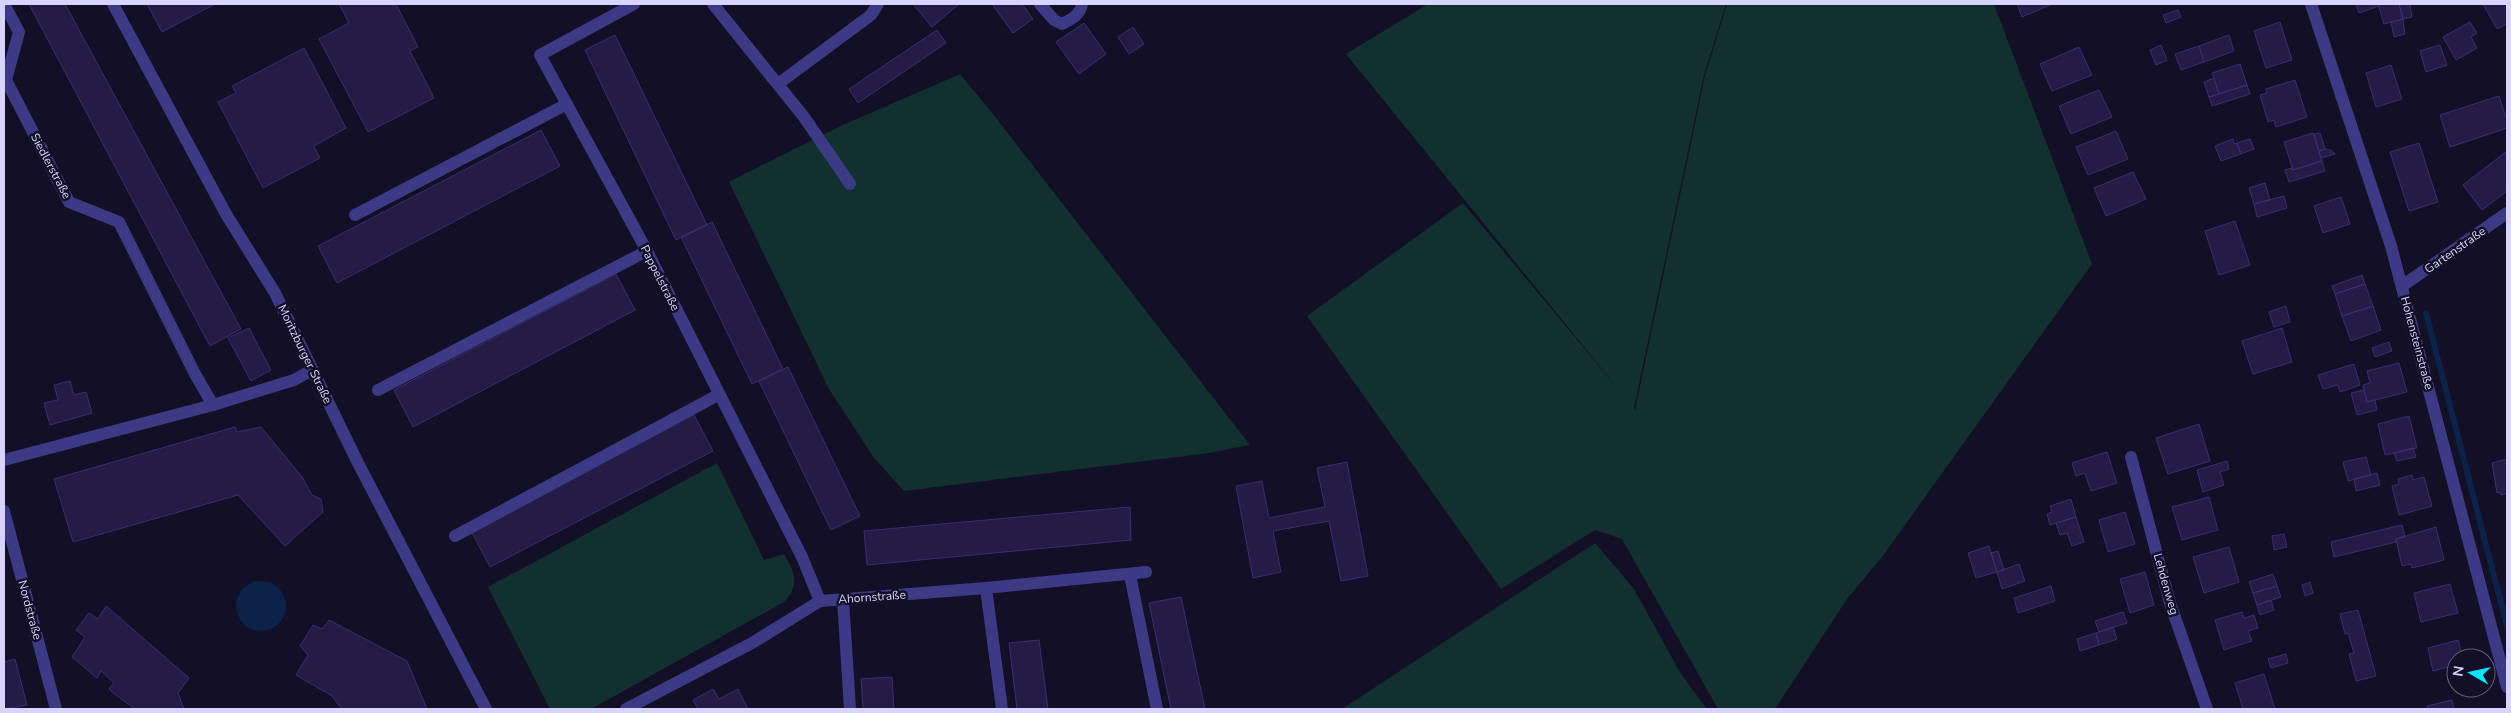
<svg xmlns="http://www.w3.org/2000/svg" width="2511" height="713" font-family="'Nunito Sans',sans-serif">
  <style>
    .green { fill: #12302f }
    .water { fill: #0c2248 }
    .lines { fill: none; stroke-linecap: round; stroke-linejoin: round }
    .stream { stroke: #0c2248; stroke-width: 6 }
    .building { fill: #241b47; stroke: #3b2d73 }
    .minor { stroke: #3d3a85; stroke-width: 12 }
    .labels { text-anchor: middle; stroke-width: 5; stroke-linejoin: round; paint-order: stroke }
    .street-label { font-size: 12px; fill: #d9d4ff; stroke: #130f26 }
  </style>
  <rect width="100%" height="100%" fill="#130f26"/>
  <path class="green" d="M1428 4H1726L1704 75 1634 408 1635 410 1705 76 1727 4H1994L2092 264 1882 557 1847 599 1775 709H1718L1622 539 1595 530 1501 589 1307 316 1463 203 1624 396 1346 54Z
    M960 74 989 109 1250 445 1209 453 904 491 874 458 829 389 729 182 843 125Z
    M717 463 764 560 784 554C795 572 800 586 784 602L591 709H550L488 587Z
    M1595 543 1634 589 1681 674 1707 709H1342Z"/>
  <path class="water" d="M236 606a25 25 0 1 1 50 0a25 25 0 1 1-50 0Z"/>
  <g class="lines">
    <path class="stream" d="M2426 313 2507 626"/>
  </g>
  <path class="building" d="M29 4H65L241 329 210 346Z
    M147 4H215L162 32Z
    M339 4H396L418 47 410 51 434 98 368 132 319 39 349 23Z
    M913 4H959L932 27Z
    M992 4H1022L1033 19 1013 33Z
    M2017 4H2052L2022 17Z
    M2356 4H2378L2379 6 2359 13Z
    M2378 4H2399L2403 19 2384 24Z
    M2399 4H2410L2412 17 2403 19Z
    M2483 4H2507V24L2497 29Z
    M2178 10 2181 17 2166 23 2163 15Z
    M2403 19 2405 34 2394 37 2391 22Z
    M2280 22 2292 60 2266 68 2254 31Z
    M2470 22 2477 33 2471 37 2477 48 2456 60 2443 37Z
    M1084 23 1106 54 1079 74 1056 42Z
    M1133 27 1144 44 1129 54 1118 37Z
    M937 30 946 43 858 103 849 89Z
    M615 35 707 225 676 240 585 50Z
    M2229 35 2234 51 2204 62 2199 46Z
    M2161 45 2167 60 2156 65 2150 50Z
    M2440 45 2447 65 2426 72 2420 51Z
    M2199 46 2204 62 2181 70 2175 54Z
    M2079 47 2092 75 2052 91 2040 64Z
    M304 48 346 128 314 146 320 158 263 188 218 102 236 93 232 86Z
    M2240 64 2247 85 2219 94 2212 73Z
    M2391 65 2402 99 2376 107 2366 73Z
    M2214 78 2219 94 2209 97 2204 82Z
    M2295 80 2307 117 2276 127 2274 120 2268 122 2260 95 2267 93 2266 89Z
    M2247 85 2250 94 2212 106 2209 97Z
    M2099 90 2112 117 2071 134 2059 106Z
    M2499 96 2507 121V128L2450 147 2440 115Z
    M541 130 560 166 337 283 318 246Z
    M2116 131 2128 159 2088 175 2076 147Z
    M2313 133 2322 161 2293 170 2284 142Z
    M2320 133 2325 149 2319 151 2314 134Z
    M2233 139 2234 144 2237 143 2241 154 2221 161 2215 146Z
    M2250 139 2254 149 2241 154 2237 143Z
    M2419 143 2438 202 2409 211 2390 152Z
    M2325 149 2331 150 2335 154 2321 158 2319 151Z
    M2507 151V191L2482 210 2463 185Z
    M2322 161 2325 171 2289 182 2285 170 2292 168 2293 170Z
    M2133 172 2146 199 2106 216 2094 188Z
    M2265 183 2270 200 2254 204 2249 188Z
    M2284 196 2287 208 2257 217 2254 204Z
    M2341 197 2350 224 2323 233 2314 206Z
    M2235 221 2250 265 2219 275 2205 231Z
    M712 222 783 369 752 384 681 237Z
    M616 274 635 310 413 427 394 390Z
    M2362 275 2365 284 2335 294 2332 286Z
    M2365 284 2373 306 2342 316 2335 294Z
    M2286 306 2290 322 2274 327 2269 312Z
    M2373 306 2381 330 2351 341 2342 316Z
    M249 328 271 370 251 381 228 338Z
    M2282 328 2292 362 2253 374 2242 341Z
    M2389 342 2392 351 2375 357 2372 348Z
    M2399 363 2407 392 2367 402 2363 385 2370 383 2367 371Z
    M2354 364 2360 385 2340 392 2338 385 2323 389 2318 375Z
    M788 367 860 516 831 530 759 381Z
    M70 381 74 395 86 392 92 413 50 425 44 403 58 400 54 385Z
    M2364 390 2367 402 2375 400 2377 410 2357 415 2351 393Z
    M694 415 713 451 490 567 471 531Z
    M2409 416 2417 448 2385 455 2378 424Z
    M2199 424 2210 461 2168 474 2156 438Z
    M235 427 237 432 261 427 302 477 312 495 321 499 323 512 285 546 238 495 73 542 54 479Z
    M2413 448 2416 457 2397 461 2394 453Z
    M2107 452 2117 483 2091 491 2085 473 2076 476 2072 463Z
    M2366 457 2371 475 2348 481 2343 462Z
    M2507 459V493L2501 495 2500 492 2497 493 2492 463Z
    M2227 461 2229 469 2220 472 2224 485 2203 492 2197 470Z
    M1347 462 1368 576 1341 581 1329 521 1273 531 1281 572 1253 578 1236 486 1262 481 1269 518 1325 507 1317 468Z
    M2377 473 2380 485 2356 491 2354 479Z
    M2412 475 2413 480 2424 477 2432 506 2399 515 2392 486 2399 484 2398 479Z
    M2209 497 2218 530 2182 540 2172 507Z
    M2071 499 2076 517 2050 525 2047 514 2052 512 2050 506Z
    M1130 507 1131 540 867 565 864 531Z
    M2125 512 2135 544 2108 552 2099 520Z
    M2076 517 2084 542 2072 546 2067 533 2060 535 2056 523Z
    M2402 525 2405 537 2396 539V542L2334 557 2331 542Z
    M2436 527 2444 560 2412 568 2411 564 2402 566 2396 539Z
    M2284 534 2287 547 2274 550 2272 536Z
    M1989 546 1997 572 1976 578 1968 553Z
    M2229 547 2239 582 2204 593 2193 557Z
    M1998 551 2004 570 1997 572 1991 553Z
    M2019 564 2025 581 2002 589 1997 572Z
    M2145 572 2154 605 2130 613 2120 579Z
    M2273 574 2277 586 2253 593 2249 582Z
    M2310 582 2313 593 2305 596 2302 585Z
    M2450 584 2458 613 2421 622 2414 593Z
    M2051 586 2055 601 2018 613 2014 598Z
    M2277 586 2281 597 2257 605 2253 593Z
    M1181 597 1205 709H1171L1149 603Z
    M2271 600 2274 610 2260 615 2257 605Z
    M106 606 189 678 178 693 184 709H135L113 693 109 689 114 683 101 671 97 678 72 657 85 637 76 630 89 613 98 619Z
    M2358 610 2376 676 2356 681 2349 654 2354 653 2348 633 2345 634 2340 614Z
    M2123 612 2127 623 2099 632 2095 621Z
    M2242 612 2244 618 2254 615 2258 628 2248 631 2252 641 2224 650 2215 620Z
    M329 620 407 661 427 709H342L332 696 296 675 308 655 300 646 313 625 322 629Z
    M2113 627 2117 639 2099 645 2096 633Z
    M2096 633 2099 645 2080 651 2077 639Z
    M1039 640 1048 709H1017L1009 643Z
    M2458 640 2463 658H2456V665L2433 671 2428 648Z
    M2286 654 2288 663 2271 668 2268 659Z
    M15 659 27 705 4 709V662Z
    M2264 674 2275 709H2243L2235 683Z
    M892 677 894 709H863L861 679Z
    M713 689 719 699 738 689 748 709H698L693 700Z
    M2452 700 2454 709H2428L2427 706Z"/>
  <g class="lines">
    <path class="minor" d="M4 4 19 32 6 80 69 202 119 222 195 374 213 405
      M113 4 226 214 275 293 358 463 486 709
      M634 4 540 55 647 251 802 557 820 601
      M713 4 804 117 850 184
      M1040 4 1054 20 1062 24C1072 19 1080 15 1082 4
      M2311 4 2391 246 2507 687
      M778 84 871 15 878 4
      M355 215 567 104
      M2402 286 2507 213
      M378 390 647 251
      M2131 457 2170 603 2207 709
      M4 460 213 405 294 380 312 370
      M4 511 56 709
      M455 536 718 395
      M1130 575 1157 709
      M986 588 1002 709
      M843 599 850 709
      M626 709 752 643 820 601 986 588 1146 572"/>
  </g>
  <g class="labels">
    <g class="street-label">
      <text transform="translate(51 166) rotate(62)" y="4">Siedlerstraße</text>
      <text transform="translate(2455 250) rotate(-35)" y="4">Gartenstraße</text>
      <text transform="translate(660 278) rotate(63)" y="4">Pappelstraße</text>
      <text transform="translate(2417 343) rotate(75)" y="4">Hohensteinstraße</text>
      <text transform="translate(305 354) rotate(64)" y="4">Moritzburger Straße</text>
      <text transform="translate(2166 584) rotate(74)" y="4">Lehdenweg</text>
      <text transform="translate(872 597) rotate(-4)" y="4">Ahornstraße</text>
      <text transform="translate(30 610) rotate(75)" y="4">Nordstraße</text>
    </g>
  </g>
  <rect width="2511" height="713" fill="none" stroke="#d9d4ff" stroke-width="10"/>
  <g transform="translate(2471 673) rotate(279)"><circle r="24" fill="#130f26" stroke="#625e7d"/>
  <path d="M0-4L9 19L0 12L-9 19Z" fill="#00e5ff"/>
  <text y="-8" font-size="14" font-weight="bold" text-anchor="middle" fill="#d9d4ff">N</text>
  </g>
</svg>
